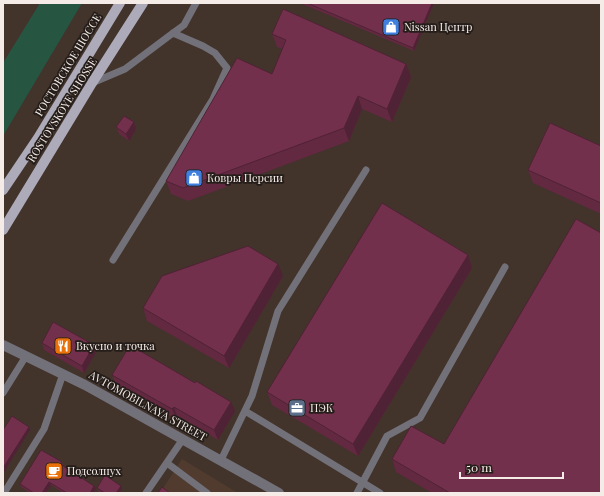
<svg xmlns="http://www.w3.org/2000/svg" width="604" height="496" font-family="'Playfair Display',serif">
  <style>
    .built { fill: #513b2f }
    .green { fill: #265642 }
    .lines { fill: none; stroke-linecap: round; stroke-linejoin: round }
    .service { stroke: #727179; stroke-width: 7 }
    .minor { stroke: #727179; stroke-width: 10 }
    .primary { stroke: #adabba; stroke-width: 10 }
    .wall { fill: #632941 }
    .shaded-wall { fill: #502235 }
    .building { fill: #73304c; stroke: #502235 }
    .labels { text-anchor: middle; stroke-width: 3.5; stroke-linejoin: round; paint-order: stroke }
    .poi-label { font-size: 11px; fill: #f6ece7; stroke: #241d19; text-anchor: start }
    .street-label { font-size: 11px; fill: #f6ece7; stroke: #241d19 }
  </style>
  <rect width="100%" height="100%" fill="#42332b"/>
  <path class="built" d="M182 459 238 493H160Z"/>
  <path class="green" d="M40 3H82L3 136V63Z"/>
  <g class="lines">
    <path class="service" d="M92 83 125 69 173 33 184 25 196 3
      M113 260 213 99 227 68 215 53 203 46 173 33
      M3 393 26 356
      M245 411 380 493
      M221 460 252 396 278 311 366 170
      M167 463 207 493
      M4 493 44 429 63 374
      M146 493 183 439
      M357 493 387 436 420 418 505 267"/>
    <path class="minor" d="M3 345 85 385 279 493"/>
    <path class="primary" d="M3 190 38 138 120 3
      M3 230 92 83 143 3"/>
  </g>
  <path class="wall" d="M300 3H434L414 51Z
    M272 34 406 64 411 77 392 122 362 109 349 141 188 201 171 194 166 181 272 74 282 49 277 47Z
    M116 127 136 129 129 141 119 134Z
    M601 146V214L533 183 528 170Z
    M468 255 472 268 358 456 272 405 267 392Z
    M283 276 229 368 147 321 143 308Z
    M42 343 94 345 96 352 84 373 44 350Z
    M112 375 235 411 218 440 177 416 176 419 116 385Z
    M444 444 601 493H432L396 472 392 459Z
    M62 462 63 466 94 486 96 489 93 493H63L51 485 46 493H30L21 487 20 484Z
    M97 488 122 489 119 493H101L98 491Z"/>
  <path class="shaded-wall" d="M432 3H434L414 51 413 48Z
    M406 64 411 77 392 122 387 109Z
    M358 96 362 109 349 141 344 128Z
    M134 122 136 129 129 141 126 134Z
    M468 255 472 268 358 456 353 444Z
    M278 264 283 276 229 368 224 356Z
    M94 345 96 352 84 373 82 366Z
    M231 402 235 411 218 440 214 430Z
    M174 407 177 416 176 419 172 409Z
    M29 427 30 430 3 474V468Z
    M49 482 51 485 46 493H42Z
    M94 486 96 489 93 493H90Z
    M121 486 122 489 119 493H116Z"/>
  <path class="building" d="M307 3H432L413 48Z
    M283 9 406 64 387 109 358 96 344 128 183 188 166 181 237 58 272 74 286 40 272 34Z
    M124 116 134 122 126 134 116 127Z
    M550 123 601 146V203L528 170Z
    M382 203 468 255 353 444 267 392Z
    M576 219 601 233V493H450L392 459 411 426 444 444Z
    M248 246 278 264 224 356 143 308 162 276Z
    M53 322 94 345 82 366 42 343Z
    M130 345 195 383 196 381 231 402 214 430 174 407 172 409 112 375Z
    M12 416 29 427 3 468V430Z
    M41 450 62 462 60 464 94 486 90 493H67L49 482 42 493H34L20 484Z
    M105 475 121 486 116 493H105L97 488Z
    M162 487 170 493H158Z"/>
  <defs>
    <symbol id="shop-square" viewBox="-11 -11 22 22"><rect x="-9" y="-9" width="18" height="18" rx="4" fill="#3f7fe0" stroke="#241d19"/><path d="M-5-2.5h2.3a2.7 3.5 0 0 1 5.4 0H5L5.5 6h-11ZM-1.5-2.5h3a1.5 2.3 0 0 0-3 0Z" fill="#fff"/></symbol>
    <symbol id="restaurant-square" viewBox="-11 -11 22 22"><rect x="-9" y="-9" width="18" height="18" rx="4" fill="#e8710a" stroke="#241d19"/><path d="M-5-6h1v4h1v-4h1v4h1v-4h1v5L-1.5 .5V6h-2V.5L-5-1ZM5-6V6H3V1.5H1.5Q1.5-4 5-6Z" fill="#fff"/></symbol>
    <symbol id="office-square" viewBox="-11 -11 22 22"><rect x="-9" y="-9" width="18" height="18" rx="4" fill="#5c6f8a" stroke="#241d19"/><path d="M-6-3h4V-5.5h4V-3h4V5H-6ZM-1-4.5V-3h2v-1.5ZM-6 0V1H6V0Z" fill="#fff"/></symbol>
    <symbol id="cafe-square" viewBox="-11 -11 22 22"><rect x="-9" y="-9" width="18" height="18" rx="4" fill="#e8710a" stroke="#241d19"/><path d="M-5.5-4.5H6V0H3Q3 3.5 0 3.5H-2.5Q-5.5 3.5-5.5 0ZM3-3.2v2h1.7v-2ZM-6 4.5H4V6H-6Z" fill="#fff"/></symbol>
  </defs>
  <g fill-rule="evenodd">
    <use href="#shop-square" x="381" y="17" width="20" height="20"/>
    <use href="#shop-square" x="184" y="168" width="20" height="20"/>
    <use href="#restaurant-square" x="53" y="336" width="20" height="20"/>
    <use href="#office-square" x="287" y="398" width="20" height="20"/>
    <use href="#cafe-square" x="44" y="461" width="20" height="20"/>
  </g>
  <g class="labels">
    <g class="poi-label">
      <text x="404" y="31">Nissan Центр</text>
      <text x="207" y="182">Ковры Персии</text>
      <text x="76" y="350">Вкусно и точка</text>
      <text x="310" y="412">ПЭК</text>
      <text x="67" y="475">Подсолнух</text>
    </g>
    <g class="street-label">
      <text transform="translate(68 65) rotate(-59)" y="4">РОСТОВСКОЕ ШОССЕ</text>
      <text transform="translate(62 110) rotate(-58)" y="4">ROSTOVSKOYE SHOSSE</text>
      <text transform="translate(148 406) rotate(29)" y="4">AVTOMOBILNAYA STREET</text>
    </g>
  </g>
  <rect width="604" height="496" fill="none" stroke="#f6ece7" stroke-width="8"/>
  <path d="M460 472v6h103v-6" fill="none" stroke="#f6ece7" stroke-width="2"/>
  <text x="466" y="472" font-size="12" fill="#f6ece7" stroke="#241d19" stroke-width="3" paint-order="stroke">50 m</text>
</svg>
